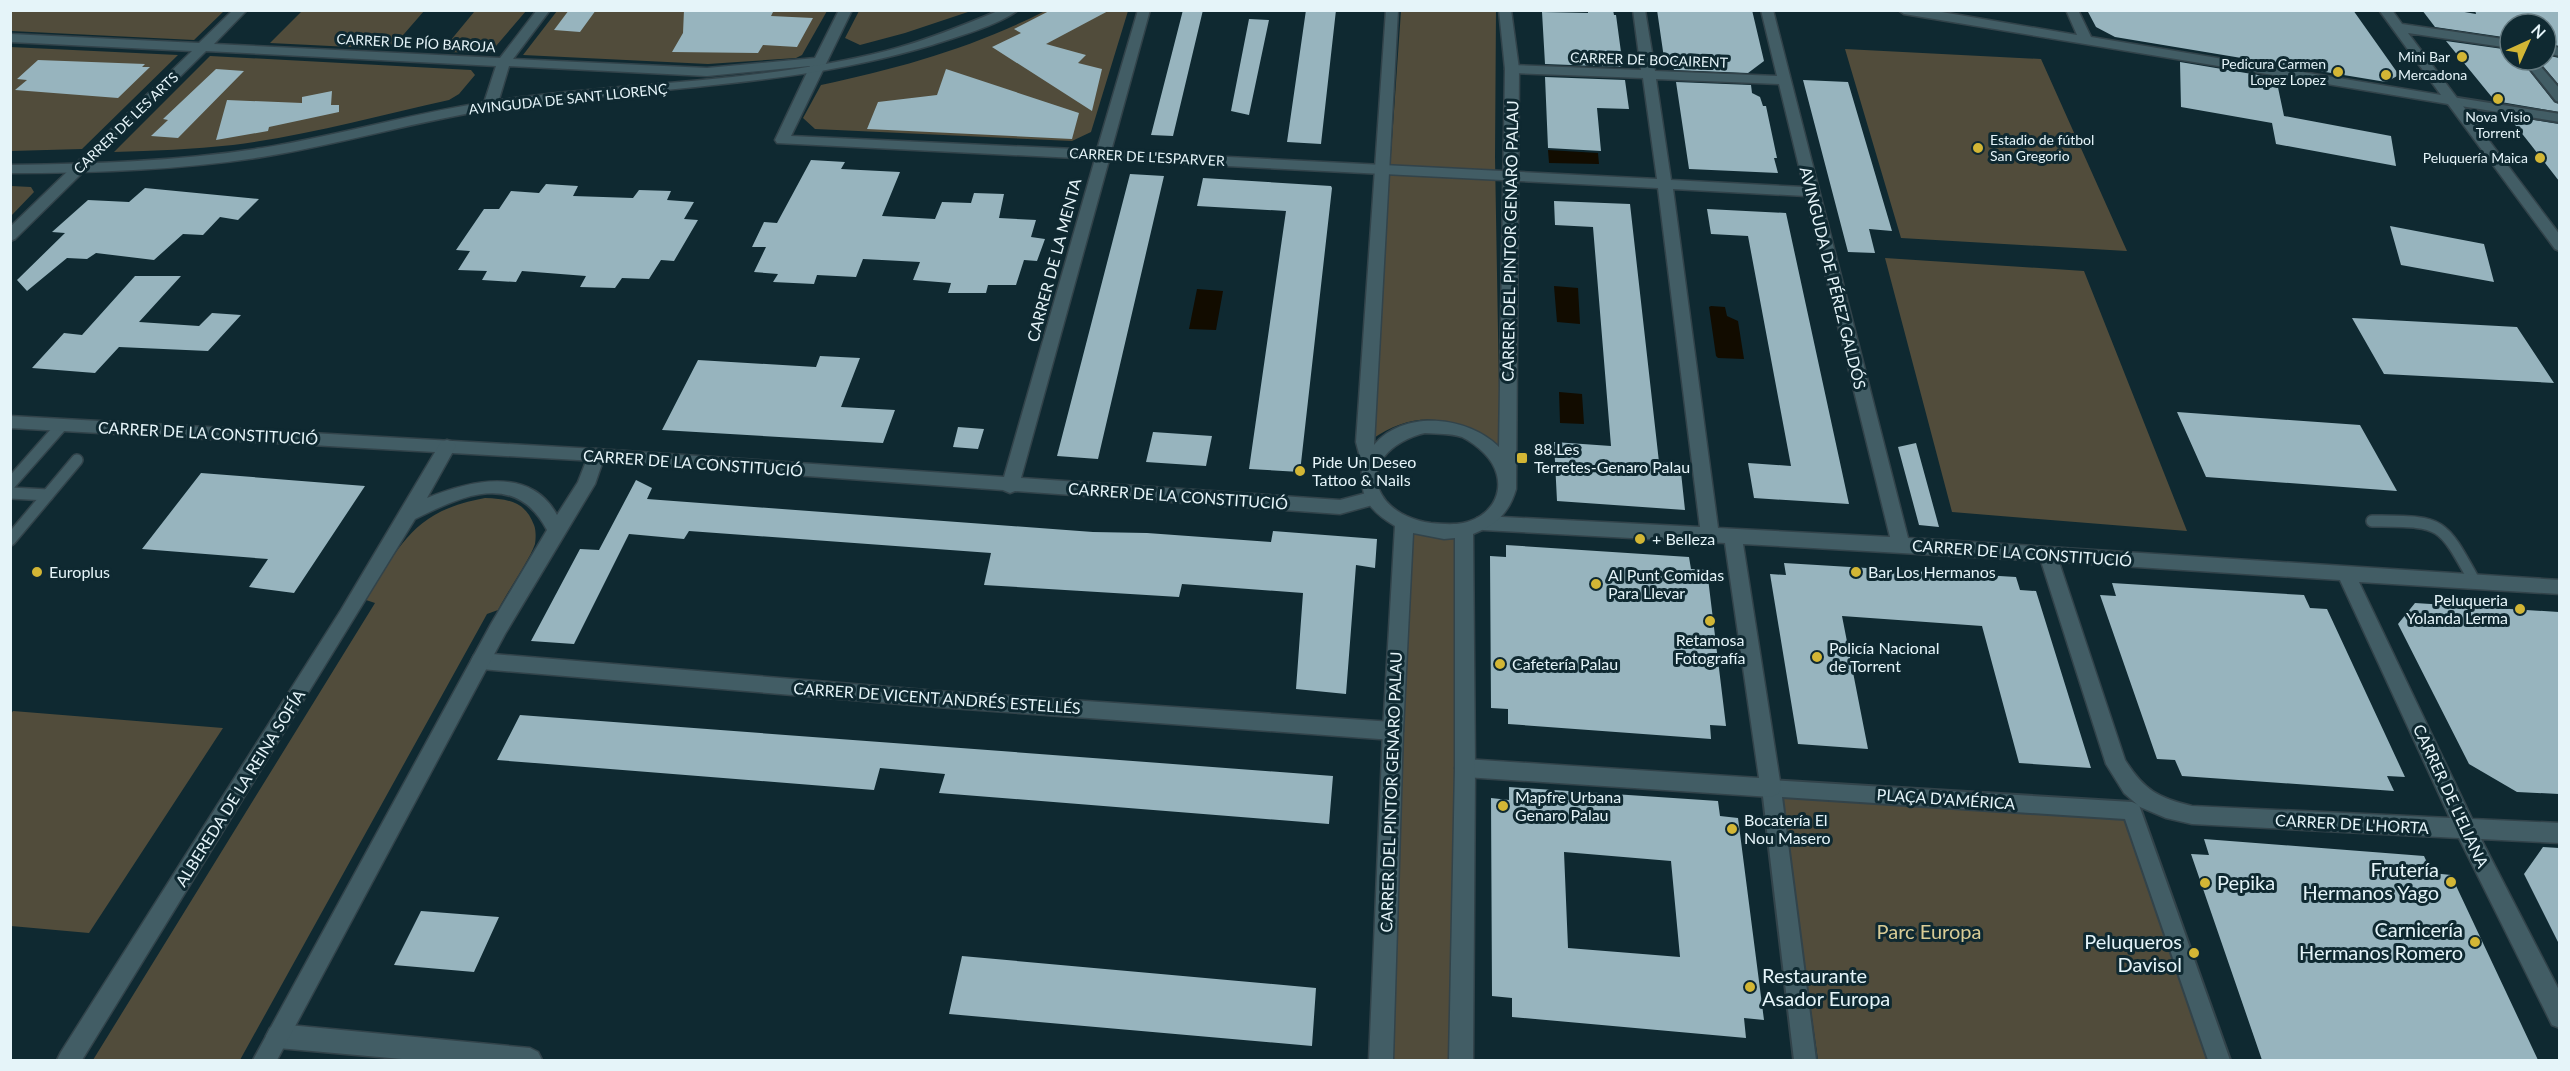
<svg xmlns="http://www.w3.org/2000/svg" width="2570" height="1071" font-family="Lato,sans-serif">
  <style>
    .green { fill: #514c3b }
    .water { fill: #120c00 }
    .building { fill: #97b4be; fill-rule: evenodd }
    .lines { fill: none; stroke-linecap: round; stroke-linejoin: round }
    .service-casing { stroke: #32434a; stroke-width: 14 }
    .pedestrian-casing { stroke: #32434a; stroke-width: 4 }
    .minor-casing { stroke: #32434a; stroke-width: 3 }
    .tertiary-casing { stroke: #32434a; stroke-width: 3 }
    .service { stroke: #425d65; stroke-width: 11 }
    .pedestrian { fill: #425d65; fill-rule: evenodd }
    .minor { fill: #425d65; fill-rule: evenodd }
    .tertiary { fill: #425d65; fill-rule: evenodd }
    .poi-dot { fill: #d3b635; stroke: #0f2931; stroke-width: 2 }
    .labels { text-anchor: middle; stroke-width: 6; stroke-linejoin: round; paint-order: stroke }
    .far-street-label { font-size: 14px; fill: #e5f4f9; stroke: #0f2931 }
    .far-poi-label { font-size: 14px; fill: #e5f4f9; stroke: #0f2931; text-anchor: end }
    .street-label { font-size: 16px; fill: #e5f4f9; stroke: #0f2931 }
    .poi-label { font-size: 16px; fill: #e5f4f9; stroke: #0f2931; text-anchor: start }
    .near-poi-label { font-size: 20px; fill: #e5f4f9; stroke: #0f2931; text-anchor: end }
    .near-park-label { font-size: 20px; fill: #d9cc96; stroke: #0f2931 }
  </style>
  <rect width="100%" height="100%" fill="#0f2931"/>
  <path class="green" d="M10 11H224L194 40 11 31Z
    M302 11H424L391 49 270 43Z
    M459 11H526L490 53 441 52 474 12Z
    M557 11H827L802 55 796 58 708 64 523 55Z
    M859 11V10L971 11 905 33 860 45 845 38Z
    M1045 11H1128L1091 132 1072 141 815 129 803 118 821 85C900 68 972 48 1045 11Z
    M1401 11H1496L1495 157 1500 449C1456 417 1418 407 1371 440Z
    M10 47 178 55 82 149 11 151Z
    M1845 49 2041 59 2127 251 1901 238Z
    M210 56 471 70 475 75 459 94 449 100C377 116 305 136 233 145 193 149 154 151 114 152Z
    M11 186 31 187 34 192 11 216Z
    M1885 258 2084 271 2187 531 1952 512Z
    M485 498C508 499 525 501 534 525 536 530 536 538 535 544 529 561 507 592 498 610L487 614 240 1060H93L375 603 366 600C401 544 413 511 485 498Z
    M1404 525 1464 531 1459 1060H1385Z
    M13 711 223 728 89 933 11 926 10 715Z
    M1780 794 2124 817 2210 1060H1818Z"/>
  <path class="water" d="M1548 150 1598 153 1599 164 1549 163Z
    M1554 286 1578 288 1580 324 1557 322Z
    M1197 289 1223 291 1216 330 1189 329Z
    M1711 306 1725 307 1727 316 1738 321 1744 359 1718 358 1716 356 1709 307Z
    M1559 392 1582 394 1584 424 1560 423Z"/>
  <path class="building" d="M569 10H596L580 32 554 30Z
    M684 10H774L771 16 813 18 797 47 763 45 758 53 672 52 683 33Z
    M1051 10H1110L1046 44 1086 55 1078 63 1102 69 1092 111 992 47 1021 33 1014 29Z
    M1183 10H1203L1173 136 1151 135Z
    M1306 10H1336L1321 144 1287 142Z
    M1588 10H1613L1614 15H1616L1623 67 1545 64 1542 12 1588 13Z
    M1657 10H1752L1764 61 1748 73 1674 70 1673 66 1665 65Z
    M2087 10H2353L2399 75 2386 82 2115 37 2096 27Z
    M2422 10H2453L2476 14 2475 10 2559 12V46L2546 43V24H2510V38L2435 27Z
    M1249 19 1269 20 1249 115 1231 111Z
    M2446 41 2510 50V60H2521L2554 102 2559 104V112L2495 101Z
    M2546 55 2559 58V85L2538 60H2546Z
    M38 60 145 64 142 67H150L118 98 15 90 27 80 17 79Z
    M2180 62 2276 78 2284 116 2391 136 2396 166 2276 144 2272 123 2181 107Z
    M216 69 244 71 178 138 151 136 168 120 163 119Z
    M946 69 1079 113 1072 139 867 129 878 102 937 95Z
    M1545 77 1625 80 1629 109 1597 108 1601 151 1548 148Z
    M1803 80 1848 82 1892 231 1869 229 1875 253 1848 252Z
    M1676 82 1751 85 1752 93 1760 97 1763 106H1766L1777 158H1774L1778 173 1689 169Z
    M332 91 331 105H339V112L269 127 268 131 216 140 227 100 302 103V97Z
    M2508 116 2559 124V181L2531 145Z
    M811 160 845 162 841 169 900 172 882 216 935 219 942 202 971 203 974 193 1004 194 999 218 1036 220 1031 237 1045 239 1037 261 1024 260 1016 285H988L986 293H948L951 283 913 280 920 262 863 259 856 277 817 275 814 284 773 282 778 274 754 272 766 247H752L764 222 777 223Z
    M1130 174 1164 176 1098 459 1057 456Z
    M1203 178 1331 186 1332 188 1300 472 1249 469 1286 211 1197 206Z
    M546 184 578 186 573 196 633 198 639 190 671 191 667 200 694 202 684 219 698 220 674 261 661 260 649 279 622 278 615 288 580 287 586 276 522 271 516 282 482 280 487 271 458 270 470 251 456 250 484 209H499L511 191 539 193Z
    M145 188 259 199 238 220 220 217 203 235 183 234 154 260 96 253 87 259 67 258 27 291 17 280 65 233 52 232 88 200 129 202Z
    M1554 201 1630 204 1659 462 1680 463 1685 510 1557 501 1554 442 1611 446 1593 227 1555 225Z
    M1707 209 1786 213 1849 504 1754 498 1748 463 1791 466 1748 236 1711 234Z
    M2390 226 2484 244 2494 282 2401 265Z
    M135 276H181L139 322 199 326 212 313 241 315 208 351 119 347 95 373 32 368 64 333 82 335Z
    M2352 318 2517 327 2554 383 2384 374Z
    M820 356 860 358 841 407 895 410 883 443 662 430 698 360 816 367Z
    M2177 412 2360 425 2397 491 2206 477Z
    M958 427 984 429 978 449 953 447Z
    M1153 432 1212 436 1206 466 1146 462Z
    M1916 443 1939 527 1919 525 1898 447Z
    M201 473 365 486 294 593 249 587 268 559 142 549Z
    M636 480 652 488 647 499 1093 532 1147 533 1271 542 1273 531 1377 539 1375 568 1356 565 1346 694 1296 689 1303 593 1182 584 1179 597 984 585 991 553 689 531 684 539 629 534 574 644 531 641 580 549 599 550Z
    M1506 545 1689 557 1691 569 1707 570 1726 726 1710 725 1711 739 1508 724V709L1491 708 1490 556 1506 557Z
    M1784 563 2016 577 2020 590 2036 591 2091 768 2019 763 1982 626 1842 616 1868 749 1798 744 1770 574 1786 575Z
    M2112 583 2304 595 2310 608 2327 609 2405 777 2387 776 2394 791 2182 776 2175 760 2157 759 2100 595 2116 596Z
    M2415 603 2559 612V794L2517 792 2469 764 2398 624Z
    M520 715 1333 776 1329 824 939 793 945 774 880 768 874 790 497 760Z
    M1509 787 1718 801 1720 816 1738 818 1764 1020 1744 1018 1746 1038 1512 1017V998L1492 996 1491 798 1509 800ZM1564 852 1671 861 1680 957 1568 948Z
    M2204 839 2424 856 2432 873 2451 875 2538 1060H2262L2191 854 2209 855Z
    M2543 847 2559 848V944L2524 874Z
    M421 911 499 917 474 972 394 965Z
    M962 956 1316 988 1312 1046 949 1014Z"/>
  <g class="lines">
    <defs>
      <path id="service" d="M10 484 62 425
        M10 493 48 495
        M2372 521C2443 522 2440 519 2475 582
        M10 540 77 460"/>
      <path id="pedestrian" d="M2523 60H2535L2560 89V102L2556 101Z
        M2452 97 2560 114V122L2448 104 2446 101Z
        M1771 780 2132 802 2139 805 2230 1060H2208L2125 819 1782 797 1816 1060H1794L1762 788 1764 782Z"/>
      <path id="minor" d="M233 10H247L214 44 500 58 537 10H550L513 59 707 68 815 58 839 10H852L791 136 1097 150 1138 10H1150L1111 151 1657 179 1643 78 1512 73 1505 69 1512 65 1641 70 1633 10H1645L1655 71 1777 76 1761 10H1773L1908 538 2560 580V594L2359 582 2472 819 2560 823V843L2481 839 2560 992V1028L2552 1025 2459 838 2192 824 2166 818 2140 807 2124 793 2106 764 2041 561 1743 544 1781 788 1778 794 1771 797 1465 777 1458 774 1455 768 1458 762 1465 759 1759 778 1725 543 1483 530 1477 528 1474 523 1477 518 1483 516 1700 527 1658 188 1109 160 1021 478 1340 500 1374 491 1380 493 1383 498 1380 503 1340 514 1015 491 1010 493 1003 490 596 461 10 428V416L596 449 1004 477 1095 159 777 143 775 140 810 66 707 76 509 66 497 106 490 110 483 106 496 66 206 51 15 239 10 241V227L192 51 10 42V34L199 43ZM1656 79 1779 84 1804 187 1671 180ZM1673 189 1806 196 1890 537 1718 528ZM2059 562 2340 580 2450 818 2192 806C2158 798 2144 790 2125 760Z
        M1898 10H1930L2077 35 2066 10H2078L2091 37 2441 95 2379 10H2392L2402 24 2510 40V48L2408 33 2560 235V251L2555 249 2448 104 1904 14Z
        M2546 45 2560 48V56L2546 53Z
        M481 653 937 691 1393 722 1400 725 1403 731 1400 737 1393 740 937 707 481 669 474 667 471 661 474 655Z
        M278 1024 530 1048 538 1052 542 1060H413L278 1048 270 1044 266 1036 270 1028Z"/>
      <path id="tertiary" d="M1000 10H1018C1001 24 954 38 932 45 791 88 645 87 500 108 420 120 342 144 262 157 179 170 95 173 10 173V165C95 164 179 161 262 148 342 135 420 111 500 100 628 82 760 83 886 51 925 41 962 26 1000 10Z
        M1386 10H1398L1374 445C1404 409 1468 416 1499 447L1505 69 1499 10H1511L1519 69 1516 489C1509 513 1496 525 1473 534L1475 768 1473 1060H1449L1455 768V538L1444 539 1413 533 1403 731 1393 1060H1369L1383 731 1395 526C1370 511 1360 498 1362 470 1362 462 1358 450 1356 442ZM1425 433C1437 434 1450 433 1462 437 1470 441 1478 447 1484 453 1510 479 1499 515 1463 523 1453 525 1442 524 1431 523 1415 521 1397 514 1386 501 1360 468 1393 440 1425 433Z
        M447 440 453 442 456 446 427 498C469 481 530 465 557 515L578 482 590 451 596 449 602 451 605 455 595 484 505 634 277 1060H253L491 624 547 530C516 471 463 495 415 519L82 1060H57L61 1052 341 610 441 442Z"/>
    </defs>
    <use href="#service" class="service-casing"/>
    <use href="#pedestrian" class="pedestrian-casing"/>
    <use href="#minor" class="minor-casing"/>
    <use href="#tertiary" class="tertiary-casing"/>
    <use href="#service" class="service"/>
    <use href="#pedestrian" class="pedestrian"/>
    <use href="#minor" class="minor"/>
    <use href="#tertiary" class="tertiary"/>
  </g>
  <g class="poi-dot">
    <circle cx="2462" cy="57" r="6"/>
    <circle cx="2338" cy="72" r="6"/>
    <circle cx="2386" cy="75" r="6"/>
    <circle cx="2498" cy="99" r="6"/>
    <circle cx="1978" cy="148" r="6"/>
    <circle cx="2540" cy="158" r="6"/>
    <rect x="1516" y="452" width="12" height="12" rx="3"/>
    <circle cx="1300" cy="471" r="6"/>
    <circle cx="1640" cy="539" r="6"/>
    <circle cx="37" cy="572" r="6"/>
    <circle cx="1856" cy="572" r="6"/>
    <circle cx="1596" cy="584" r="6"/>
    <circle cx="2520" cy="609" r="6"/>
    <circle cx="1710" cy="621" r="6"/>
    <circle cx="1817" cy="657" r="6"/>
    <circle cx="1500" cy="664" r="6"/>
    <circle cx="1503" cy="806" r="6"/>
    <circle cx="1732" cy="829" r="6"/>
    <circle cx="2451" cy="882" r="6"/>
    <circle cx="2205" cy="883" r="6"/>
    <circle cx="2475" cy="942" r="6"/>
    <circle cx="2194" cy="953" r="6"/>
    <circle cx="1750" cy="987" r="6"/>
  </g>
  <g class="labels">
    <g class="far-street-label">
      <text transform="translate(416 43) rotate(3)" y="5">CARRER DE PÍO BAROJA</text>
      <text transform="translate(1649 60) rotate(2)" y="5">CARRER DE BOCAIRENT</text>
      <text transform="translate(568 99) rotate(-6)" y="5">AVINGUDA DE SANT LLORENÇ</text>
      <text transform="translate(126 123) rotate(-44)" y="5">CARRER DE LES ARTS</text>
      <text transform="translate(1147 157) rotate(3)" y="5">CARRER DE L'ESPARVER</text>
    </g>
    <g class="far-poi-label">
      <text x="2450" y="62">Mini Bar</text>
      <text x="2326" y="69">Pedicura Carmen<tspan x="2326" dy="16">Lopez Lopez</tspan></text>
      <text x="2398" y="80" text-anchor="start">Mercadona</text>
      <text x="2498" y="122" text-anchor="middle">Nova Visio<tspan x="2498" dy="16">Torrent</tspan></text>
      <text x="1990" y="145" text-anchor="start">Estadio de fútbol<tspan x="1990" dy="16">San Gregorio</tspan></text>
      <text x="2528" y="163">Peluquería Maica</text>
    </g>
    <g class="street-label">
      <text transform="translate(1510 241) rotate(-89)" y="6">CARRER DEL PINTOR GENARO PALAU</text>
      <text transform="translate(1054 260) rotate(-75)" y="6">CARRER DE LA MENTA</text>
      <text transform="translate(1833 278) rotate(76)" y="6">AVINGUDA DE PÉREZ GALDÓS</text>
      <text transform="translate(208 433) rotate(3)" y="6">CARRER DE LA CONSTITUCIÓ</text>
      <text transform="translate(693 463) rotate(4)" y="6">CARRER DE LA CONSTITUCIÓ</text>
      <text transform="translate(1178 496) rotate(4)" y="6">CARRER DE LA CONSTITUCIÓ</text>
      <text transform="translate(2022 553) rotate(4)" y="6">CARRER DE LA CONSTITUCIÓ</text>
      <text transform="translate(937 698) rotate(4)" y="6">CARRER DE VICENT ANDRÉS ESTELLÉS</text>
      <text transform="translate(240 788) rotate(-58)" y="6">ALBEREDA DE LA REINA SOFÍA</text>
      <text transform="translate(1391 792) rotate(-88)" y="6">CARRER DEL PINTOR GENARO PALAU</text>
      <text transform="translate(2451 796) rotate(65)" y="6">CARRER DE L'ELIANA</text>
      <text transform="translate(1946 799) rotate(4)" y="6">PLAÇA D'AMÉRICA</text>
      <text transform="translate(2352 824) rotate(3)" y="6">CARRER DE L'HORTA</text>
    </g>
    <g class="poi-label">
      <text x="1534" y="455">88.Les<tspan x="1534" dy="18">Terretes-Genaro Palau</tspan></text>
      <text x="1312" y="468">Pide Un Deseo<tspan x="1312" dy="18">Tattoo &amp; Nails</tspan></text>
      <text x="1652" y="545">+ Belleza</text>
      <text x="49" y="578">Europlus</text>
      <text x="1868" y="578">Bar Los Hermanos</text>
      <text x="1608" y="581">Al Punt Comidas<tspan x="1608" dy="18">Para Llevar</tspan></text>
      <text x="2508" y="606" text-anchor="end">Peluqueria<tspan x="2508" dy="18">Yolanda Lerma</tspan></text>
      <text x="1710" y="646" text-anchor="middle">Retamosa<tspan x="1710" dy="18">Fotografía</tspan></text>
      <text x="1829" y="654">Policía Nacional<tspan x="1829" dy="18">de Torrent</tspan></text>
      <text x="1512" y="670">Cafetería Palau</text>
      <text x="1515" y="803">Mapfre Urbana<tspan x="1515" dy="18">Genaro Palau</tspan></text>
      <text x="1744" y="826">Bocatería El<tspan x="1744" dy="18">Nou Masero</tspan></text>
    </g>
    <g class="near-poi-label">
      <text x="2439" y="877">Frutería<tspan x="2439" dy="23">Hermanos Yago</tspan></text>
      <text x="2217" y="890" text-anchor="start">Pepika</text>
      <text x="2463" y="937">Carnicería<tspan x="2463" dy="23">Hermanos Romero</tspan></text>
      <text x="2182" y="949">Peluqueros<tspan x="2182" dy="23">Davisol</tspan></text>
      <text x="1762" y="983" text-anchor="start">Restaurante<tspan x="1762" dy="23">Asador Europa</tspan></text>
    </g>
    <g class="near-park-label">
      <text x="1929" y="939">Parc Europa</text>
    </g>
  </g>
  <rect width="2570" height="1071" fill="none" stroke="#e5f4f9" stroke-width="24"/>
  <g transform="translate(2528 42) rotate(45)"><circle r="28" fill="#0f2931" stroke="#657a81" stroke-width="1.5"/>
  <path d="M0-4.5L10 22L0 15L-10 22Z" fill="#d3b635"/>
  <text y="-9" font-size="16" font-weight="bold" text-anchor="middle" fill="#e5f4f9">N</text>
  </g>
</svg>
